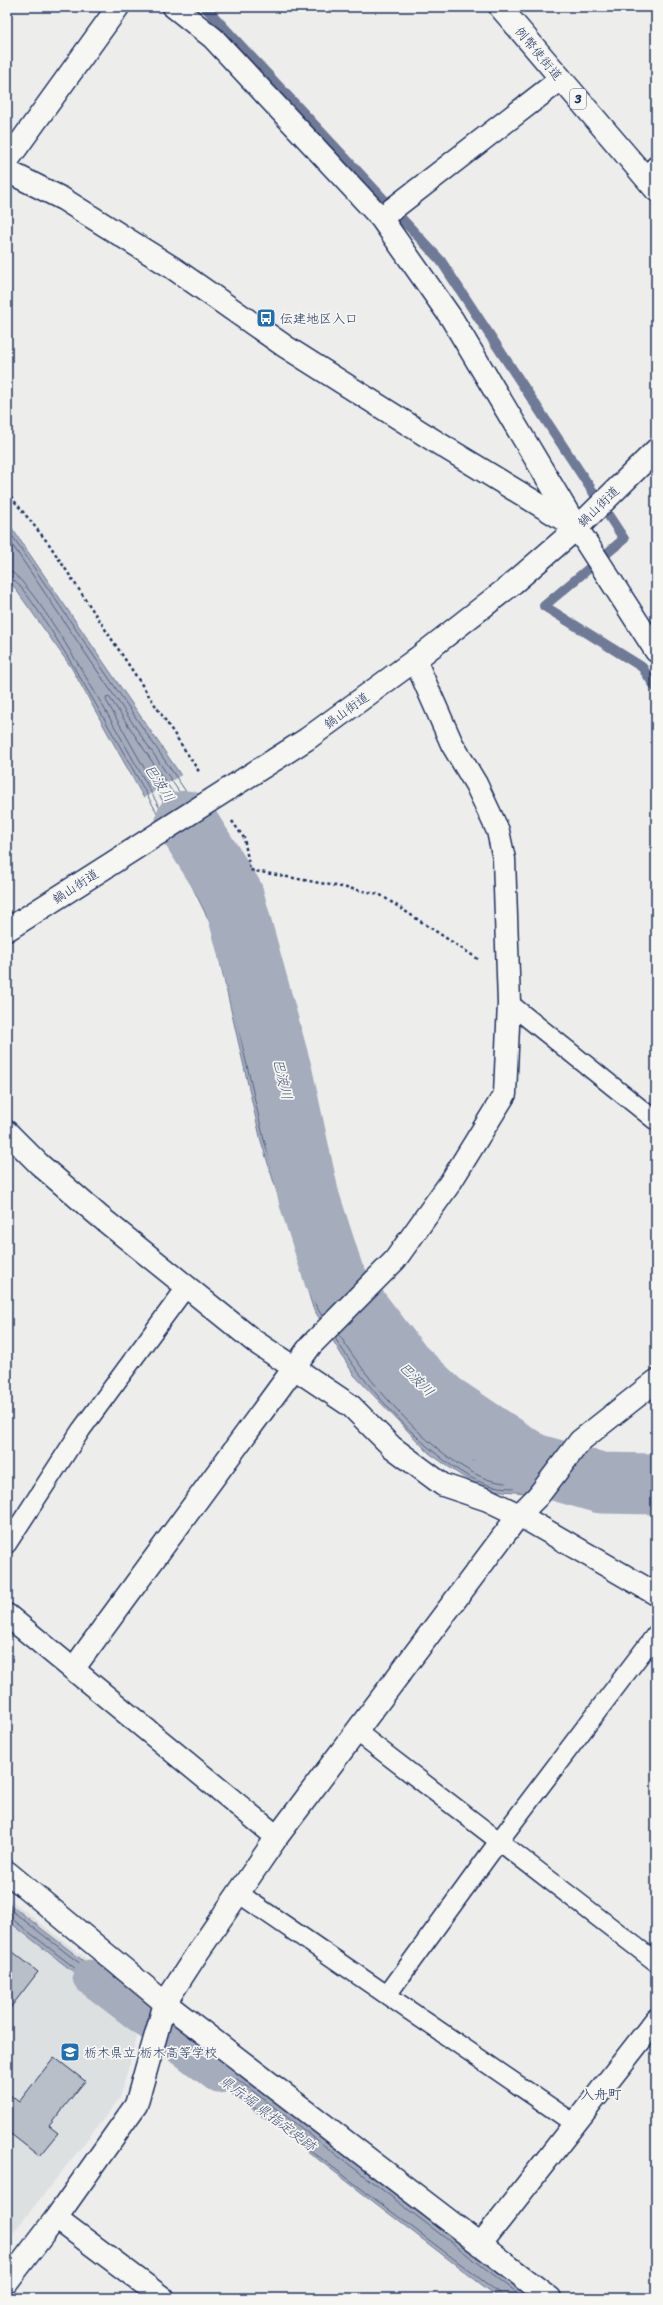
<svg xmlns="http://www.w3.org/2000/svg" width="663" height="2305" font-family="Sriracha,'Klee One',sans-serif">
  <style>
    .built { fill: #dde0e1 }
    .water { fill: #a5acbc; stroke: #6e7a96 }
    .pier { fill: #edeeec }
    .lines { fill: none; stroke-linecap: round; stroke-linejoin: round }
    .shore { stroke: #526184; stroke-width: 1 }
    .stream { stroke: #6e7a96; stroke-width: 10 }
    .canal { stroke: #a5acbc; stroke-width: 35 }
    .river { stroke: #a5acbc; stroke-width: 61 }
    .building { fill: #b9bfc8; stroke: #1b2f5e }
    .service-casing { stroke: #1b2f5e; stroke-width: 21 }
    .minor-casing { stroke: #1b2f5e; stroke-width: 25 }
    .tertiary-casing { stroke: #1b2f5e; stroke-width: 25 }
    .primary-casing { stroke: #1b2f5e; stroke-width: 25 }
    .path { stroke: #1b2f5e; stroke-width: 2.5; stroke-dasharray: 3 3; stroke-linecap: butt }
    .service { stroke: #f6f6f2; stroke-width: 18 }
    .minor { stroke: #f6f6f2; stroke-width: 22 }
    .tertiary { stroke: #f6f6f2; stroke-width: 22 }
    .primary { stroke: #f6f6f2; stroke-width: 22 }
    .labels { text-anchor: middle; stroke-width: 3.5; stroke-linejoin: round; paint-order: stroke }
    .shield { fill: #f6f6f2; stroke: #5d6b8a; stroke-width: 1 }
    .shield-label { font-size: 12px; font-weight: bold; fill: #1b2f5e }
    .street-label { font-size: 13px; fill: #1b2f5e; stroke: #f6f6f2 }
    .poi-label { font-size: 13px; fill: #1b2f5e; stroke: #f6f6f2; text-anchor: start }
    .water-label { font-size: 14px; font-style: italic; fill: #44547a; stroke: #f6f6f2 }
    .neighbourhood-label { font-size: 14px; fill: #1b2f5e; stroke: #f6f6f2 }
  </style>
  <rect width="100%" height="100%" fill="#edeeec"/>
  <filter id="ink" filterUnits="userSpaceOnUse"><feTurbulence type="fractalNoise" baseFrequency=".025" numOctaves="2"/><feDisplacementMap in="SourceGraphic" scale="8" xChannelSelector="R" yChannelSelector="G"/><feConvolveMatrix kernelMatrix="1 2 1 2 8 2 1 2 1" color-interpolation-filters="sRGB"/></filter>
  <g filter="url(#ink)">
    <path class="built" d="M7 1897 146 2005 120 2098 7 2241Z"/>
    <path class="water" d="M7 521 178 771 229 854 232 896 255 970 289 1099 290 1126 339 1290 352 1318 377 1353 432 1414 479 1454 508 1462 656 1473V1508L628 1501 490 1490 463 1477 429 1453 354 1375 313 1308 261 1141 212 927 185 872 71 667 7 577Z
      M7 1902 134 2000 125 2012 7 1920Z
      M187 2036 531 2298H499L250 2107 175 2053Z"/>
    <path class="pier" d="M183 774 222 838 179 865 142 799Z"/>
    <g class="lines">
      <path class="shore" d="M7 528 191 799
        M7 537 186 802
        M7 570C33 572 146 783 164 816
        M7 575C29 578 143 788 160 818
        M169 812 106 700 107 697 110 698 181 805
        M203 819 225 855 228 897 251 972 285 1100 286 1128 339 1299
        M199 822 220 857 223 899 246 973 280 1100 281 1129 336 1303
        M181 833 213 894 215 895 214 859 194 825
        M176 837 220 924 269 1139 321 1304 326 1313
        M172 839 215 925 264 1140 316 1306 322 1316
        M250 1017 274 1101 273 1119 271 1118 248 1020Z
        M350 1322 374 1356 429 1417 476 1457 507 1466 544 1469
        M347 1326 370 1359 425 1420 473 1461 506 1471 540 1473
        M339 1334C366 1380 439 1466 493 1481 505 1484 519 1483 532 1484
        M335 1338C362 1383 439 1473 492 1486 503 1488 517 1488 528 1489
        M572 1471 656 1477
        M569 1476 656 1482
        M560 1487 629 1492 656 1499
        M557 1491 628 1497 656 1504
        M7 1907 127 2000V2003L122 2005 11 1918 7 1917
        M501 2298 499 2293 182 2053 187 2044 190 2043 524 2298"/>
      <path class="stream" d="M205 7 441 261 624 539 544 606 642 667 656 688"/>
      <path class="canal" d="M90 1977 219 2076"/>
      <path class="river" d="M186 821 233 895 282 1073 309 1198 335 1279 403 1367 441 1403 531 1463 601 1483 656 1484"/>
    </g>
    <path class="building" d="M7 1947 38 1972 7 2012Z
      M54 2057 85 2081 49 2126 58 2133 39 2156 7 2131V2099L10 2095 19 2102Z"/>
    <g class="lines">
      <defs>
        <path id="service" d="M644 177 656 165
          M509 1003 656 1121
          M7 1544 81 1430 187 1286
          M356 1731 656 1962
          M238 1893 575 2124
          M387 1995 499 1841 656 1634"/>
        <path id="minor" d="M174 7 213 38 381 218 452 319 577 528 656 651
          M7 161 118 7
          M7 171 63 199 173 268 286 347 438 443 574 526
          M381 218 561 79
          M7 1132 39 1164 99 1216 254 1341 351 1406 392 1447 443 1485 488 1500 519 1515 656 1594
          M7 1615 277 1837
          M74 1668 311 1345 395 1260 450 1183 505 1094 509 1003 504 859 498 831 476 784 452 744 415 660
          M7 1872 165 2003 550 2298
          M56 2218 163 2298
          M480 2245 656 2020
          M7 2282 56 2218 136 2105 165 2003 198 1952 277 1837 519 1515 538 1496 580 1441 656 1381"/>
        <path id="tertiary" d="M7 930 307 739 415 660 511 585 577 528 656 450"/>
        <path id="primary" d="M500 7 656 190"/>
      </defs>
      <use href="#service" class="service-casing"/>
      <use href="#minor" class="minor-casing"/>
      <use href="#tertiary" class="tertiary-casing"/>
      <use href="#primary" class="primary-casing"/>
      <path class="path" d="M7 492 49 544 200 773
        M232 821 244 838 250 870 379 894 478 959"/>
      <use href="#service" class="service"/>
      <use href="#minor" class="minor"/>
      <use href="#tertiary" class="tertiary"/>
      <use href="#primary" class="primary"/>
    </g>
  </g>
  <defs>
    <symbol id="bus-square" viewBox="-11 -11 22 22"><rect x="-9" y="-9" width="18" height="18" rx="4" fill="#1f6fb2" stroke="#f6f6f2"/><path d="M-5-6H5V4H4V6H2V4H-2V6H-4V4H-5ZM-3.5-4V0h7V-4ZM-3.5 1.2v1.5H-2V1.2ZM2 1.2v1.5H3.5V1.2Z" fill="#fff"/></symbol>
    <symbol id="school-square" viewBox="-11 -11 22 22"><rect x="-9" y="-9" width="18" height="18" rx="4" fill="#1f6fb2" stroke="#f6f6f2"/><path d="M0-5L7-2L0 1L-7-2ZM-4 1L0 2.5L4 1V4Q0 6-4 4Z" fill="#fff"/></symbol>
  </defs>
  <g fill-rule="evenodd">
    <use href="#bus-square" x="255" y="307" width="22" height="22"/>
    <use href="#school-square" x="59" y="2041" width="22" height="22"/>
  </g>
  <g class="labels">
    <rect class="shield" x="570" y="89" width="16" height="20" rx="3"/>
    <g class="shield-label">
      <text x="578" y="103">3</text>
    </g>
    <g class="street-label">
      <text transform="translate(539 53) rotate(50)" y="5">例幣使街道</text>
      <text transform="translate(598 506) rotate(-44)" y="5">鍋山街道</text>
      <text transform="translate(346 710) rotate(-36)" y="5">鍋山街道</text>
      <text transform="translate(75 886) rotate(-33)" y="5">鍋山街道</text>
    </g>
    <g class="poi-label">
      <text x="280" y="323">伝建地区入口</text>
      <text x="84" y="2057">栃木県立 栃木高等学校</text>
    </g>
    <g class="water-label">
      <text transform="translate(160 783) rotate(57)" y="5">巴波川</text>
      <text transform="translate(283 1079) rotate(77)" y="5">巴波川</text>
      <text transform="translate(417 1379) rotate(45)" y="5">巴波川</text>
      <text transform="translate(268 2113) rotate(37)" y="5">県庁堀 県指定史跡</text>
    </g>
    <g class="neighbourhood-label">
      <text x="601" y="2099">入舟町</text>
    </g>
  </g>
  <rect width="663" height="2305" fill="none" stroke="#f6f6f2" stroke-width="24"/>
  <rect x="12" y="12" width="639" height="2281" fill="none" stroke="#1b2f5e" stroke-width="1.5" filter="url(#ink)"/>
</svg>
